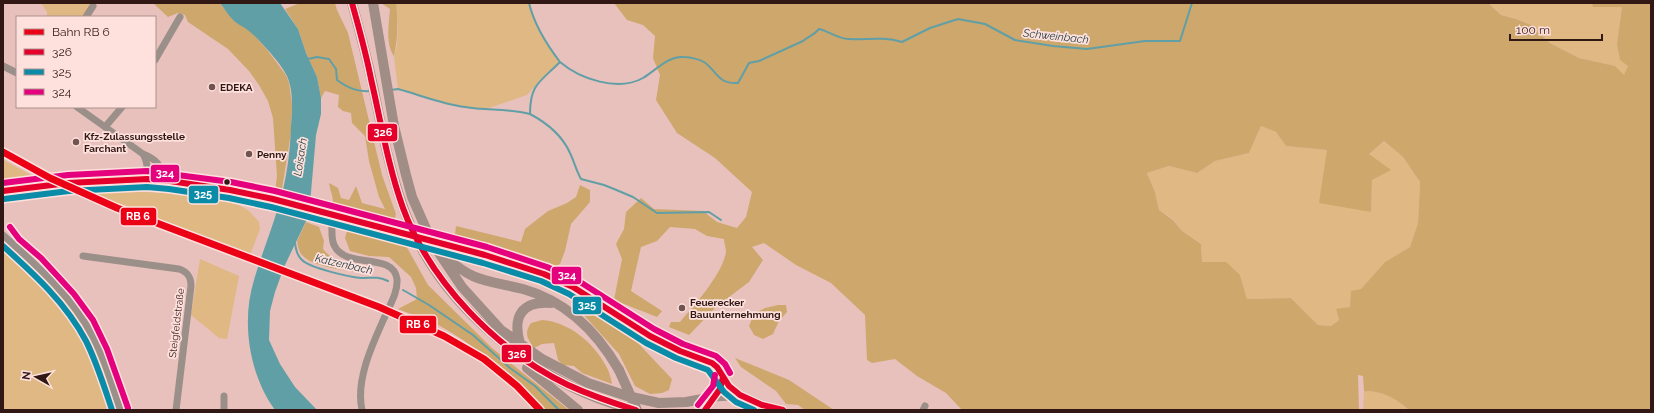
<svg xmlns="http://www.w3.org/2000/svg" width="1654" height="413" font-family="Raleway,sans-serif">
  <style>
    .green { fill: #dfb883 }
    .forest { fill: #cea76c; fill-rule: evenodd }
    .water { fill: #609fa6 }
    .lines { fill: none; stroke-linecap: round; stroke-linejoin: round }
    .stream { stroke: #609fa6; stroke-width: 2 }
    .minor { stroke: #9b8f89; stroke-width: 7 }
    .major { stroke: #a2918a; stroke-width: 9 }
    .highway { stroke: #9f8d86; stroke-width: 10 }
    .minor-bridge { stroke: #9b8f89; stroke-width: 7 }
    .highway-bridge { stroke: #9f8d86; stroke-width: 10 }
    .bus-1-casing { stroke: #fee1dd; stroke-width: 9 }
    .bus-2-casing { stroke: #fee1dd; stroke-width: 9 }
    .bus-3-casing { stroke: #fee1dd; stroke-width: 9 }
    .bus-1 { stroke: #e4002b; stroke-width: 6 }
    .bus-2 { stroke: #0a8ca9; stroke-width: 6 }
    .bus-3 { stroke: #e5007d; stroke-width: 6 }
    .rail-1-casing { stroke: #fee1dd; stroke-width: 10 }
    .rail-1 { stroke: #ec0016; stroke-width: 7 }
    .poi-dot { fill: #71534f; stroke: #fee1dd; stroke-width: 1.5 }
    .bus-dot { fill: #311815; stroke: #fee1dd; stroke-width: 1.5 }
    .labels { text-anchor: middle; stroke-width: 3.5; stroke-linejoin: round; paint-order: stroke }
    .poi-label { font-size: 10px; font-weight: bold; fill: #311815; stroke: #fee1dd; text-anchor: start }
    .street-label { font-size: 10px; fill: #311815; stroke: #fee1dd }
    .water-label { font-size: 11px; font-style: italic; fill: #1b3a3e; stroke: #fee1dd }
    .line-badge { stroke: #fee1dd; stroke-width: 1.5 }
    .badge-label { font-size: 11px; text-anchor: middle; font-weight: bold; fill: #fff }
  </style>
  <rect width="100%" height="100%" fill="#e8c1bc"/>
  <path class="green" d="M41 3H93L84 17H47V12Z
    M396 3H529C534 24 547 45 560 62L541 79 527 95 486 109 453 105 398 89 394 56 397 45 398 26Z
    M1484 3H1592L1594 7H1622L1617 44 1628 66 1624 76 1614 66 1579 58 1550 43 1531 25 1516 19 1501 15 1489 4Z
    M1261 126 1276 132 1286 146 1327 150 1371 212 1372 180 1369 154 1384 141 1403 157 1420 182 1418 223 1410 247 1385 262 1361 289 1350 307 1336 310 1339 320 1331 326 1318 325 1291 298 1247 299 1240 275 1202 262 1201 244 1182 231 1173 219 1159 210 1155 192 1147 173 1169 166 1197 173 1215 161 1249 153Z
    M3 159 7 162 40 180 24 184 3 186Z
    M81 189 208 195 230 200 249 211 259 222 260 229 250 255Z
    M3 241C22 258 41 274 59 293 76 312 98 350 106 375 109 386 112 398 115 410H3Z
    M200 259 239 276 227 339 219 338 191 315Z
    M1364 391C1384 391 1394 398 1409 410H1363Z"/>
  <path class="forest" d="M153 3H220L233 20 250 31 265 47 286 75 289 83 292 104 291 133 281 195 275 192 277 176 273 118 268 101 259 85 249 71 228 49 188 22 185 15 178 13 168 17Z
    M300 3H335L337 10 348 33 382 175 396 214 394 222 333 206C334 197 330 191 329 183L338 188 341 198 349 200 356 186 362 203 385 209 379 197 369 161 365 136 352 123 351 113 343 111 338 107 339 95 325 91 321 98 317 77 306 53 298 29 285 9Z
    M381 3H396C398 21 398 38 394 56 385 44 389 23 390 9Z
    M614 3H1484L1489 4 1501 15 1516 19 1531 25 1550 43 1579 58 1615 66 1624 75 1628 66 1620 60 1617 44 1622 7H1593L1592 3H1651V410H1409C1395 398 1383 391 1364 391L1363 376 1358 375 1359 410H962L946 393 917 376 895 359 872 363 867 360 865 315 831 283 796 265 764 243 752 247 763 260 749 282 717 306 689 335 669 327 671 322H680C695 304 722 275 726 252 726 248 724 243 724 239L707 236 695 229 670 227 657 241 641 247 631 291 662 311 657 317 614 300 622 259 616 244 624 229 626 212 641 198 654 209 703 211 717 222 737 228 746 217 752 192 715 158 677 133 656 100 660 75 653 58 655 36 643 25 627 20ZM1261 126 1276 132 1286 146 1327 150 1319 203 1371 212 1372 180 1391 170 1369 154 1384 141 1403 157 1420 182 1418 223 1410 247 1385 262 1361 289 1351 291 1350 307 1336 309 1339 320 1331 326 1318 325 1291 298 1247 299 1240 275 1226 262H1202L1201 244 1182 231 1173 220 1159 210 1155 192 1147 173 1169 166 1197 173 1215 161 1249 153Z
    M580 185 590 190V202L571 224 565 251 560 264 555 266 519 254 473 242 455 235 456 226 521 242 525 229 548 211 567 203 576 197Z
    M306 222 319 227 324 241 323 249C331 260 346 263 359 267L358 272C343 270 314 267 303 256 299 253 298 246 297 241Z
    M347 231 361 233 405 244 428 285 492 348 569 410H545C510 377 474 342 430 321 420 317 408 313 398 309L417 299 416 288 411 277 389 257 369 256 350 251 345 238Z
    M573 303 581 304 635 340 672 379 669 390 662 393 650 394 635 386 619 354Z
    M778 305H786L787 312 779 321 773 334 763 339 754 335 749 326 754 314 765 308Z
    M542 320C569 322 594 343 606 366 609 371 611 378 612 384L582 373 574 366 563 365 558 360 554 343 542 344 534 348C527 338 524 333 531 323Z
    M735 358 789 380 834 410H805L798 405 786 404 776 391 741 367Z"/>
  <path class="water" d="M220 3H280L298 29 306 53 317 77 321 98V114L316 135 309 215 284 267 275 292 270 311 269 340 280 364 295 387 317 410H275C249 374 241 322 254 280 261 256 270 234 277 211 286 184 290 155 291 127 292 111 294 92 287 76 282 65 260 40 250 32 245 27 238 25 233 20 228 15 224 8 220 3Z"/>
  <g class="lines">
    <path class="stream" d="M308 59 317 57 329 59 336 69 337 80C348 88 357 92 371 91
      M560 62C580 79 618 92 643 78 655 71 668 56 683 57 689 57 699 59 704 62 718 72 717 84 738 83L749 63 759 61 803 41C809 36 813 36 819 29 828 31 839 39 848 39 868 40 882 36 902 42L930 28 958 19 985 24 1015 40 1053 46 1087 49 1145 41H1180L1192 3
      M391 90 398 89C420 95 442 104 465 107 486 111 508 108 530 114 530 84 540 82 560 62 547 45 534 24 529 3
      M530 114C547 123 562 135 570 153 574 161 576 170 581 179L604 185 614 189 633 197 657 213 709 212 721 220
      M295 243C296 250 297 255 302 260 310 268 349 277 361 278 373 278 376 276 388 281
      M403 290 429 305 473 335 510 368 535 386 559 410"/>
    <path class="minor" d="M86 17 93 6
      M155 60 180 17
      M3 66 17 73
      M77 107 143 154C156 159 162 165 162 180
      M105 127 122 107
      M143 154C148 162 148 170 147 179
      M3 191C51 185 100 178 148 179 167 179 186 183 205 186 269 196 331 215 394 231
      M332 215C333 224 330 236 334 245 345 270 393 251 397 279 398 291 391 303 386 314 374 341 355 379 362 410
      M3 235C36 265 71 295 92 335 105 359 112 384 120 410
      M448 245 523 266 573 287 650 336 680 351 712 363 717 367 729 386 744 397
      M83 256 179 269C188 272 191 277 191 286L176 410
      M714 397 720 389 723 377
      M224 410V396
      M923 410 925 406"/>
    <path class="major" d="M705 410 714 397 730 396 746 398 762 405 783 410"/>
    <path class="highway" d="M352 3C360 32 368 61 374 91 383 136 392 182 410 225 448 313 543 388 636 410
      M373 3 394 126 406 175 412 197 427 231 437 250 462 287 501 330 542 359 588 383 627 396 659 403 686 402 714 397
      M445 256C473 283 488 280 523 289 566 301 597 332 619 370
      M520 344C512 316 522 301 551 303
      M527 368 578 410"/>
    <path class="minor-bridge" d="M394 231 448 245"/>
    <path class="highway-bridge" d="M619 370 637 410"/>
    <defs>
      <path id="bus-1" d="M352 3C359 28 366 53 371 79 381 122 388 166 403 208 430 282 497 351 568 385 590 395 613 403 636 410
        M3 191 68 183 147 179 170 181 230 190 273 199 485 255 544 274 573 287 650 336 680 351 712 363 717 367 729 386 740 395 762 405 783 410
        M705 410 720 389 723 377"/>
      <path id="bus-2" d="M4 199 69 191 147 187 169 189 229 198 271 207 483 263 541 281 569 294 646 343 676 358 708 370 724 392 736 402 754 410
        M3 246C34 274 66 303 86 341 97 363 104 386 112 410"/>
      <path id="bus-3" d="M3 183 68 175 147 171 231 182 275 191 487 247 547 267 577 280 654 329 683 344 716 356 725 364 730 373
        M10 227 19 239 41 258 74 294 93 320 107 349 128 408
        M698 405 713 386 715 375"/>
    </defs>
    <use href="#bus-1" class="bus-1-casing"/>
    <use href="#bus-2" class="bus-2-casing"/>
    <use href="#bus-3" class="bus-3-casing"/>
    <use href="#bus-1" class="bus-1"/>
    <use href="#bus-2" class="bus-2"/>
    <use href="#bus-3" class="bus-3"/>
    <defs>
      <path id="rail-1" d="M3 152 50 178 117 208 379 307 444 336 484 359 517 386 540 410"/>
    </defs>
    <use href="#rail-1" class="rail-1-casing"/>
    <use href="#rail-1" class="rail-1"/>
  </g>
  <g class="poi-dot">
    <circle cx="212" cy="87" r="4"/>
    <circle cx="76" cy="142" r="4"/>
    <circle cx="249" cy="154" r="4"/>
    <circle cx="682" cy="308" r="4"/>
  </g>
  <circle class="bus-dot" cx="227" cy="182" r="3.5"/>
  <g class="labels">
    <g class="poi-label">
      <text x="220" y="91">EDEKA</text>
      <text x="84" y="140">Kfz-Zulassungsstelle<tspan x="84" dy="12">Farchant</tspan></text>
      <text x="257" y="158">Penny</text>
      <text x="690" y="306">Feuerecker<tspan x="690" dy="12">Bauunternehmung</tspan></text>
    </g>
    <g class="street-label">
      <text transform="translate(176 323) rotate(-83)" y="4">Steigfeldstraße</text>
    </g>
    <g class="water-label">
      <text transform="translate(1056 36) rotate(6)" y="4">Schweinbach</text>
      <text transform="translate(300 157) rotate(-81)" y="4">Loisach</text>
      <text transform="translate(344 264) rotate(13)" y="4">Katzenbach</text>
    </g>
  </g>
  <g class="line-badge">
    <rect x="367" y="123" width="31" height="19" rx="4" fill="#e4002b"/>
    <rect x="150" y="164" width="30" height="19" rx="4" fill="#e5007d"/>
    <rect x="188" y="185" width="31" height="19" rx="4" fill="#0a8ca9"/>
    <rect x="120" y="207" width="37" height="19" rx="4" fill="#ec0016"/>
    <rect x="551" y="266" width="31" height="19" rx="4" fill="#e5007d"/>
    <rect x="572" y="296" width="30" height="19" rx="4" fill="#0a8ca9"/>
    <rect x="399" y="315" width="38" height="19" rx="4" fill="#ec0016"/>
    <rect x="501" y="344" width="31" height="19" rx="4" fill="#e4002b"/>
  </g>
  <g class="badge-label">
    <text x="383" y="136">326</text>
    <text x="165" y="177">324</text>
    <text x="203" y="198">325</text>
    <text x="138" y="220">RB 6</text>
    <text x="567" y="279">324</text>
    <text x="587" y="309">325</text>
    <text x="418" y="328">RB 6</text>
    <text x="517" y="358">326</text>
  </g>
  <rect width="1654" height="413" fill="none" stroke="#311815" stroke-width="8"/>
  <rect x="16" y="16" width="140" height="92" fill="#fee1dd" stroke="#ac918d"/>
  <rect x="24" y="29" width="20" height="6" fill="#ec0016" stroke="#ac918d"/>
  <text x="52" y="36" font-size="12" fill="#311815">Bahn RB 6</text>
  <rect x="24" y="49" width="20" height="6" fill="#e4002b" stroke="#ac918d"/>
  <text x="52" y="56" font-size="12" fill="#311815">326</text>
  <rect x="24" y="69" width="20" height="6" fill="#0a8ca9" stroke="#ac918d"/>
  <text x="52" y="76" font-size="12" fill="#311815">325</text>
  <rect x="24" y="89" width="20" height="6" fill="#e5007d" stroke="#ac918d"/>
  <text x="52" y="96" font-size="12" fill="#311815">324</text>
  <g transform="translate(36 377) rotate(278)" stroke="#fee1dd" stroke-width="3" paint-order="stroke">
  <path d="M0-3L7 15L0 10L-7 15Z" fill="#311815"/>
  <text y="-6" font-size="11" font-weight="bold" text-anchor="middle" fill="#311815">N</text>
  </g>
  <path d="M1510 34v6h92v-6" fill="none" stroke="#311815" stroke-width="2"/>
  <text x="1516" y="34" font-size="12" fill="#311815" stroke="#fee1dd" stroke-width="3" paint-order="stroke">100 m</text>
</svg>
